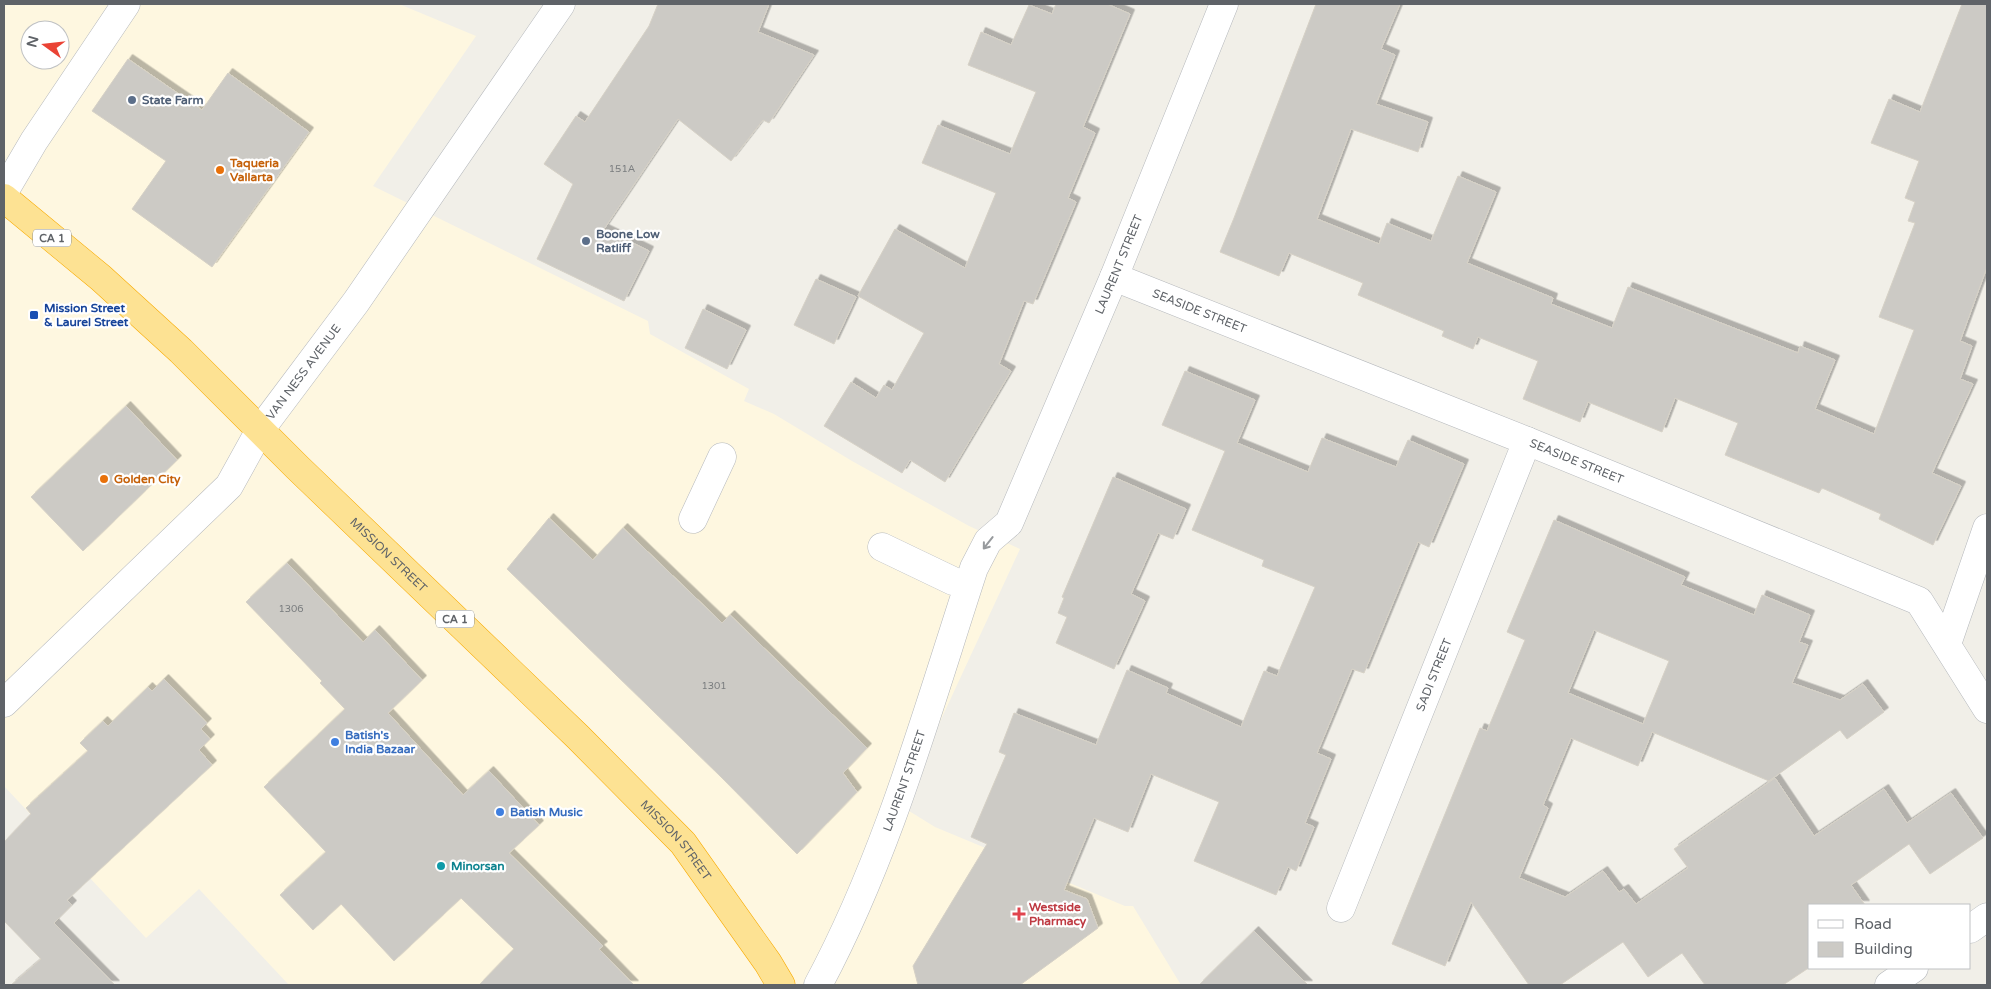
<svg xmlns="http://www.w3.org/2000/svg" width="1991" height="989" font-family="'Varela Round',sans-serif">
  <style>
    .commercial { fill: #fef7e0; fill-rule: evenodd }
    .building { fill: #cccac5; stroke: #d6d1c6; fill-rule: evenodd; filter: url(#shadow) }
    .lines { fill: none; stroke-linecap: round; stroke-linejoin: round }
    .minor-casing { stroke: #b5b8bc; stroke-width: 29 }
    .highway-casing { stroke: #f9ab00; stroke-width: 29 }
    .minor { stroke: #fff; stroke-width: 28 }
    .highway { stroke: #fde293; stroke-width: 28 }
    .oneway { stroke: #979a9d }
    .service-dot { fill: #5c6f8a; stroke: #fff; stroke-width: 2 }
    .food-dot { fill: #e8710a; stroke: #fff; stroke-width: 2 }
    .transit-dot { fill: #1a4fb4; stroke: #fff; stroke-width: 2 }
    .shop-dot { fill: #3f7fe0; stroke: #fff; stroke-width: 2 }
    .culture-dot { fill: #0f9aa8; stroke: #fff; stroke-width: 2 }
    .health-dot { fill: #e0444e; stroke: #fff; stroke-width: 2 }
    .labels { text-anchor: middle; stroke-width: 4.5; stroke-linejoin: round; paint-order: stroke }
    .number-label { font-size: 10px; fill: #7a7d7f }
    .shield { fill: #fff; stroke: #8f9295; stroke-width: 1 }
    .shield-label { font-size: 11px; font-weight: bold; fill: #5f6368 }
    .service-label { font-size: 12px; font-weight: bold; fill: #4e5e75; stroke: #fff; text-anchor: start }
    .food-label { font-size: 12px; font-weight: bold; fill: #c56008; stroke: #fff; text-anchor: start }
    .street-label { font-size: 12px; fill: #5f6368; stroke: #fff }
    .transit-label { font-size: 12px; font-weight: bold; fill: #164399; stroke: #fff; text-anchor: start }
    .shop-label { font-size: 12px; font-weight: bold; fill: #366cbe; stroke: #fff; text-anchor: start }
    .culture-label { font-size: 12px; font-weight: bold; fill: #0d838f; stroke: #fff; text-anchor: start }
    .health-label { font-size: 12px; font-weight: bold; fill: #be3a42; stroke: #fff; text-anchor: start }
  </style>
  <defs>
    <filter id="shadow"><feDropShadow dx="4.5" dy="-4.5" stdDeviation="0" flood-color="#0004"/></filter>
  </defs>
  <rect width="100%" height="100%" fill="#f1efe8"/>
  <path class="commercial" d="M4 4H399L476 36 373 186 648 321 650 334 749 389 744 401 774 414 852 461 969 526 1020 549 901 806 935 827 1125 906H1133L1181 985H289L199 889 146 938 4 786ZM30 30H60V60H30Z"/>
  <path class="building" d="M658 4H769L758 32 814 55 769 123 763 120 731 161 678 119 604 229 649 251 624 301 537 259 573 184 544 164 576 116 585 122 649 26Z
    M1056 4H1107L1130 14 1083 127 1095 133 1068 198 1076 202 1033 304 1024 301 999 364 1011 371 945 482 910 460 902 473 824 426 851 382 876 398 884 385 892 390 924 333 858 296 895 229 965 268 996 193 922 163 938 125 1010 154 1036 92 968 65 981 32 1011 45 1029 5 1052 14Z
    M1316 4H1400L1381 49 1395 55 1376 104 1428 122 1418 152 1351 129 1317 219 1379 244 1387 223 1431 241 1458 176 1496 192 1467 263 1553 298 1551 304 1612 328 1628 287 1798 353 1800 346 1835 360 1815 409 1874 434 1914 330 1879 317 1915 223 1908 221 1915 202 1905 198 1919 161 1871 143 1889 99 1920 112 1962 4H1987V267L1960 341 1972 346 1960 379 1973 384 1932 473 1961 486 1933 545 1879 519 1881 514 1822 488 1819 493 1725 455 1738 423 1675 398 1662 432 1588 402 1580 422 1523 399 1538 361 1478 337 1473 349 1442 336 1444 331 1358 295 1363 283 1289 253 1279 276 1220 252 1234 218Z
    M128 59 202 110 228 73 309 132 212 267 132 209 166 161 92 111Z
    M816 279 856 297 834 344 794 325Z
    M703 309 746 330 727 369 685 348Z
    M1185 371 1255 400 1237 443 1308 472 1322 438 1396 467 1408 440 1464 464 1429 547 1418 542 1364 673 1352 669 1317 753 1331 759 1305 823 1314 827 1296 871 1288 867 1276 895 1194 861 1219 802 1151 774 1128 832 1094 818 1064 890 1087 899 1098 928 1020 985H918L913 966 987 844 971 837 1006 755 999 752 1014 713 1096 745 1127 670 1168 688 1166 693 1241 727 1264 671 1277 676 1315 587 1262 566 1264 560 1192 530 1225 451 1162 425Z
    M126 406 177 460 83 551 31 497Z
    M1113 477 1186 509 1173 539 1158 533 1131 594 1145 601 1114 669 1056 643 1067 617 1058 613 1064 598 1062 597Z
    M549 518 593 560 623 528 722 623 730 615 867 748 843 773 857 792 797 854 721 777 507 569Z
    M1554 520 1685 577 1681 585 1754 615 1762 595 1810 615 1799 642 1808 645 1792 683 1840 700 1863 684 1884 712 1847 739 1840 730 1769 781 1652 732 1638 766 1571 738 1543 805 1548 808 1519 878 1565 897 1603 871 1619 892 1624 889 1636 904 1688 868 1674 849 1775 778 1814 836 1884 789 1907 823 1951 793 1983 838 1930 874 1909 844 1851 885 1865 905H1810V967L1783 985H1705L1682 953 1648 977 1623 942 1560 985H1529L1471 902 1445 966 1392 944 1480 728 1487 731 1525 640 1507 632ZM1594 630 1669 661 1643 724 1568 693Z
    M287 563 363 642 375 630 422 680 388 713 463 795 489 771 539 825 509 853 603 946 599 949 634 985H479L514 949 461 898 394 961 341 904 313 930 280 895 326 852 264 787 345 709 320 683 322 681 246 602Z
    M164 679 207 723 201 729 210 739 199 750 212 765 67 900 72 905 54 923 115 985H11L41 959 4 921V842L31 814 26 808 88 751 80 743 103 721 108 726 148 687 152 691Z
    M1254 931 1308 985H1199Z"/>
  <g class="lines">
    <defs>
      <g id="minor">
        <path d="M4 192 34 141 126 4"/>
        <path id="s1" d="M1114 277 1527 441 1919 601 1987 709"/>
        <path d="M693 519 722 457"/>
        <path d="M882 547 953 581"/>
        <path d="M1947 644 1987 528"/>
        <path id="s2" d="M4 703 229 486 260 430 356 302 561 4"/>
        <path id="s3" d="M1341 908 1527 441"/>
        <path d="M1970 929 1987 917"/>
        <path id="s4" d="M818 985C888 855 928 708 974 568L988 541 1009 523 1114 277 1224 4"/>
        <path d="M1889 985 1914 968"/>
      </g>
      <g id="highway">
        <path id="s5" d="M4 198 101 278 181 351 297 467 578 737 683 843 768 963 781 985"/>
      </g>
    </defs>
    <use href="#minor" class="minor-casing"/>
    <use href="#highway" class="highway-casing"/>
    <use href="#minor" class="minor"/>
    <use href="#highway" class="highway"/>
  </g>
  <defs><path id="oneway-shaft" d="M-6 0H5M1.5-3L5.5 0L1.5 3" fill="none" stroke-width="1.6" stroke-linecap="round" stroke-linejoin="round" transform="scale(1.25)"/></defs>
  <use class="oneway" href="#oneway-shaft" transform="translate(988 543) rotate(128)"/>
  <g class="service-dot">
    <circle cx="132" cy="100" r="5"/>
    <circle cx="586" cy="241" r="5"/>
  </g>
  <g class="food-dot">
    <circle cx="220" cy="170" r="5"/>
    <circle cx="104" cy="479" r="5"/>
  </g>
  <rect class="transit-dot" x="29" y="310" width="10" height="10" rx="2.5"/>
  <g class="shop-dot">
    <circle cx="335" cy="742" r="5"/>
    <circle cx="500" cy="812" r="5"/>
  </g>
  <circle class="culture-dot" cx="441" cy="866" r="5"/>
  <path class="health-dot" d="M1016.5 906.5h5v5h5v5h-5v5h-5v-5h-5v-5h5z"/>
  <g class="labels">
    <g class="number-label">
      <text x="622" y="172">151A</text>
      <text x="291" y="612">1306</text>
      <text x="714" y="689">1301</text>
    </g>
    <g class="shield">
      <rect x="33" y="229.5" width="38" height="17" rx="4"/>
      <rect x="436" y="610.5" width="38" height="17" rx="4"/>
    </g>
    <g class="shield-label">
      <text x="52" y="242">CA 1</text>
      <text x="455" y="623">CA 1</text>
    </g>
    <g class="service-label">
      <text x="142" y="104">State Farm</text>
      <text x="596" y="238">Boone Low<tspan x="596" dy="14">Ratliff</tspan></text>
    </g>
    <g class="food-label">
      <text x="230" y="167">Taqueria<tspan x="230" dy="14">Vallarta</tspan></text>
      <text x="114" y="483">Golden City</text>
    </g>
    <g class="street-label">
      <text dy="4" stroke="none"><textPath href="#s4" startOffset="785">LAURENT STREET</textPath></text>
      <text dy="4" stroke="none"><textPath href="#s1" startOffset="92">SEASIDE STREET</textPath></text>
      <text dy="4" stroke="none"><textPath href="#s2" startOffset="449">VAN NESS AVENUE</textPath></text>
      <text dy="4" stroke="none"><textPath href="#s1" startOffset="498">SEASIDE STREET</textPath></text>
      <text dy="4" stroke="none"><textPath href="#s5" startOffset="525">MISSION STREET</textPath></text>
      <text dy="4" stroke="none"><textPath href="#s3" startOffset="251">SADI STREET</textPath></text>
      <text dy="4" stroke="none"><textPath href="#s4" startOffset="222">LAURENT STREET</textPath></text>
      <text dy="4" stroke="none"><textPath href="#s5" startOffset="930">MISSION STREET</textPath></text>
    </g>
    <g class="transit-label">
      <text x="44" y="312">Mission Street<tspan x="44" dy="14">&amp; Laurel Street</tspan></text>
    </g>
    <g class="shop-label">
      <text x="345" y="739">Batish's<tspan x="345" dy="14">India Bazaar</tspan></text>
      <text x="510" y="816">Batish Music</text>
    </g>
    <g class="culture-label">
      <text x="451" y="870">Minorsan</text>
    </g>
    <g class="health-label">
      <text x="1029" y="911">Westside<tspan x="1029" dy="14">Pharmacy</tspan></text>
    </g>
  </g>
  <rect width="1991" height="989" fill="none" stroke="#5f6368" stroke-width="10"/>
  <rect x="1808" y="904" width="162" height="65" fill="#ffffff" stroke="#bfc1c3"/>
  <rect x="1818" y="920" width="25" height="8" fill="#ffffff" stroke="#bfc1c3"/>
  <text x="1854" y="929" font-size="15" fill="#5f6368">Road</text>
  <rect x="1818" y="942" width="25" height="15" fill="#cccac5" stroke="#bfc1c3"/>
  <text x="1854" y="954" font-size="15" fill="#5f6368">Building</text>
  <g transform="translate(45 45) rotate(285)"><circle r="24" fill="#ffffff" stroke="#bfc1c3"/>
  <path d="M0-4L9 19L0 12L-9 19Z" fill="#ea4335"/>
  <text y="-8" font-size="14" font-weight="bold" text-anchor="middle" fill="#5f6368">N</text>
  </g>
</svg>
